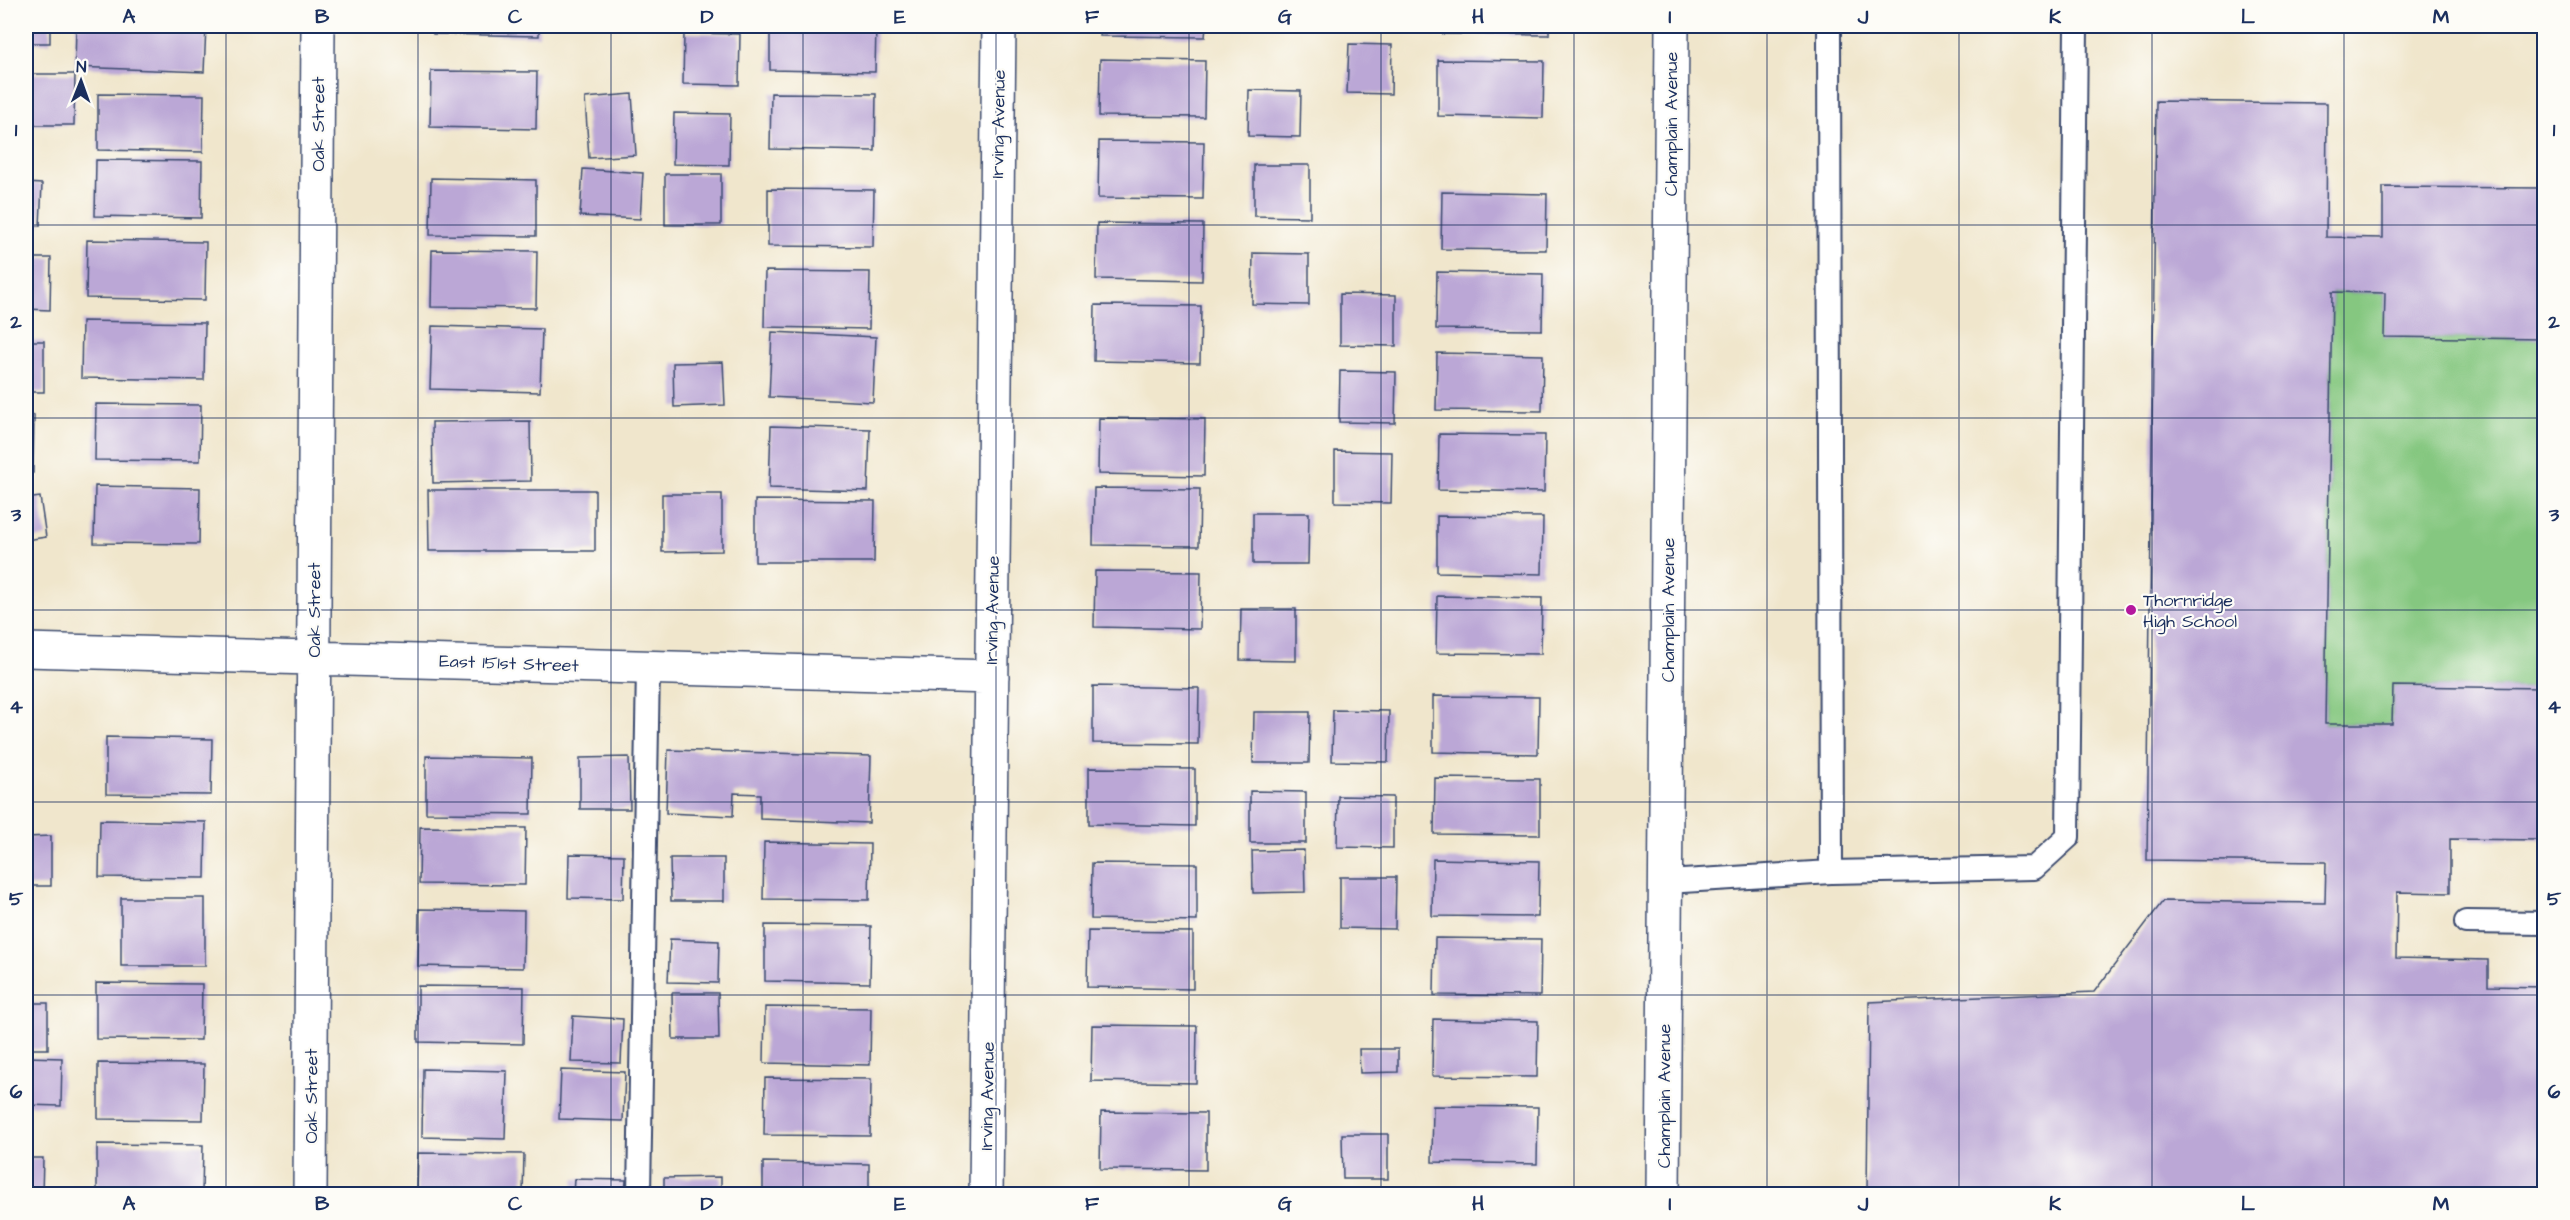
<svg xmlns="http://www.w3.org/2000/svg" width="2570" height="1220" font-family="'Architects Daughter',sans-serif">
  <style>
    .green { fill: #85c780; stroke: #507b6f; stroke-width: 1.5 }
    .building { fill: #bba7d6 }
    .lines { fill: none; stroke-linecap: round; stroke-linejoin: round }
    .lane-casing { stroke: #3b4a6e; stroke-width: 26 }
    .street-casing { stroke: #3b4a6e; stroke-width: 36 }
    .lane { stroke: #fff; stroke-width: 22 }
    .street { stroke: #fff; stroke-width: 33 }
    .grid { fill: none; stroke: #1b2f5e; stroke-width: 1.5; stroke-opacity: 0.55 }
    .poi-dot { fill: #b5179e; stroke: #fdfcf7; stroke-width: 2 }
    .labels { text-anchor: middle; stroke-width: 4.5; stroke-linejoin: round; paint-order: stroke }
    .street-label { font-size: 18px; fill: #1b2f5e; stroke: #fdfcf7 }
    .poi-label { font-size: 18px; fill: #1b2f5e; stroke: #fdfcf7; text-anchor: start }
    .neatline { fill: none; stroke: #1b2f5e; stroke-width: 2 }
    .grid-label { font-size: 20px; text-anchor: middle; font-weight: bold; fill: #1b2f5e }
  </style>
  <rect width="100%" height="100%" fill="#fdfcf7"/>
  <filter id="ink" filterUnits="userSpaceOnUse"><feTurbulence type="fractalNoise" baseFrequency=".0167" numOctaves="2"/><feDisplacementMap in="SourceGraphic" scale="12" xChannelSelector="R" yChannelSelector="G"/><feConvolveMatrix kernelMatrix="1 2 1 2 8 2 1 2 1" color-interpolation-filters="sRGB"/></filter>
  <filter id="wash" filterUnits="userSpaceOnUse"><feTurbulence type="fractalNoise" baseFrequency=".008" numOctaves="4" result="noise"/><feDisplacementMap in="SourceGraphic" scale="24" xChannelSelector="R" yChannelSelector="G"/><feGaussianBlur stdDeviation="1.35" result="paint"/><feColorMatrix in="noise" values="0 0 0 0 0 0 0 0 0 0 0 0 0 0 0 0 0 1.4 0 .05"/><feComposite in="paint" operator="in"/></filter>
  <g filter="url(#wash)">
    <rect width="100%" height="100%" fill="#f0e6cc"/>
    <path class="green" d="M2332 292 2385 293V337L2544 339V688L2393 686 2392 724H2325Z"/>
    <g id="blocks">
      <path class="building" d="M26 26H50V43H26Z
        M76 26H206L204 72 75 67Z
        M433 26H539V36L433 34Z
        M770 26H876L875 72 770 70Z
        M1100 26H1206L1205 37 1100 36Z
        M1443 26H1549V35L1443 34Z
        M684 33 740 34 739 85 683 84Z
        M1349 44 1392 45 1391 94 1347 93Z
        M1100 59 1205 61 1204 117 1099 116Z
        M1438 60 1544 61 1543 118 1438 116Z
        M431 71 537 72 536 129 430 127Z
        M26 74H75L74 125H26Z
        M1249 90 1301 91 1300 137 1248 136Z
        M771 93 876 94 875 151 770 149Z
        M98 94 204 95 203 152 98 150Z
        M632 94 636 155 589 158 585 98Z
        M2156 101 2327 103 2326 237 2383 238V187L2544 188V339L2384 337 2385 293 2332 292 2325 724H2392L2393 686 2544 688V840L2450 839V893L2397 892 2396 958 2488 960V986L2544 987V1194H1867L1869 1002 2094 992 2163 901 2325 903 2326 862 2147 860Z
        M674 113 730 114 729 165 673 164Z
        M1099 141 1204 142 1203 199 1098 198Z
        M96 160 202 161 201 218 95 216Z
        M1254 165H1310V217L1254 216Z
        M583 169 643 173 640 219 580 216Z
        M665 174H721V225H665Z
        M431 178 536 180V236L430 235Z
        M26 183 42 184 40 226H26Z
        M768 189 874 190 873 247 768 246Z
        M1442 192 1547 194 1546 250 1441 249Z
        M1097 223 1203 224 1202 281 1096 279Z
        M87 240 206 242 205 300 86 298Z
        M432 250 537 251 536 308 431 307Z
        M1253 253 1309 254V305L1252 304Z
        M26 258H51L50 310 26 309Z
        M765 271 870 272 869 329 764 327Z
        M1437 272 1543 274 1542 330 1436 329Z
        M1340 294 1396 295V346L1340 345Z
        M1095 305 1201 306 1200 363 1094 361Z
        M82 321 205 323 204 380 81 378Z
        M432 326 542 329 540 392 430 389Z
        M772 332 876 337 873 402 769 397Z
        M26 341H44V392H26Z
        M1437 353 1543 355 1542 411 1436 410Z
        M723 362 725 405 674 407 673 363Z
        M1340 371 1396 372 1395 423 1339 422Z
        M96 404 201 405 200 461 95 460Z
        M26 415H34L33 473H26Z
        M1099 418 1205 419 1204 476 1098 474Z
        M530 421 531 481 433 483 432 422Z
        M771 426 870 429 868 491 769 488Z
        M1439 434 1545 435 1544 492 1438 490Z
        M1335 451 1392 452 1391 503 1335 502Z
        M95 486 200 488 199 544 94 543Z
        M1094 488 1200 489 1199 546 1093 545Z
        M428 490H595V551H429Z
        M662 494H722V551L662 552Z
        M40 497 46 537 26 540V499Z
        M755 500 875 501 874 562H755Z
        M1253 513H1309L1308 564H1253Z
        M1437 516 1543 517 1542 574 1437 572Z
        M1095 571 1201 572 1200 629 1094 627Z
        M1437 596 1542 598 1541 654 1436 653Z
        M1241 609H1296V661L1240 660Z
        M1093 686 1199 688 1198 744 1093 743Z
        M1433 696 1539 697 1538 754 1433 752Z
        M1333 710 1389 711 1388 762 1332 761Z
        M1254 712H1310L1309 763H1253Z
        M106 737 212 739 211 795 106 794Z
        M668 750 871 756 869 823 760 819V794L734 793 733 816 666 813Z
        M426 756 532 758 531 814 426 813Z
        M629 757 630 809H580V758Z
        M1089 768 1195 769V826L1089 824Z
        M1435 778 1540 779V835L1434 834Z
        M1250 791 1306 792V843H1250Z
        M1338 796 1393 797V848L1337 847Z
        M100 820 206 822 205 878 99 877Z
        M420 827 526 828 525 885 419 884Z
        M51 836V886H26V837Z
        M764 842 870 844 869 900 763 899Z
        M1304 850 1305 892 1253 893 1252 851Z
        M569 854 624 855 623 899 568 898Z
        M670 858H724V901H671Z
        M1433 859 1539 861 1538 917 1432 916Z
        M1092 863 1197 864V921L1091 919Z
        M1340 877H1396L1395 929 1340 928Z
        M121 898H205V966H121Z
        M419 909 524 911 523 968 418 966Z
        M765 925 871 926 870 983 765 981Z
        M1088 931 1193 932V989L1087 987Z
        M1435 938 1541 939 1540 996 1434 995Z
        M670 939 719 941 718 983 668 982Z
        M96 983 202 984 201 1040 96 1039Z
        M418 986 524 987 523 1044 418 1042Z
        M672 993H718L719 1039H673Z
        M26 1003H48V1049H26Z
        M765 1007 871 1008 870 1065 764 1063Z
        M573 1016 623 1019 621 1063 571 1062Z
        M1433 1019 1538 1021 1537 1077 1432 1076Z
        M1092 1025 1197 1026 1196 1083 1091 1081Z
        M1359 1049H1398V1072L1360 1073Z
        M26 1057 62 1058 61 1106 26 1105Z
        M98 1063 204 1064 203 1120 98 1119Z
        M423 1069 507 1071 505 1139 422 1137Z
        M561 1070 625 1072 623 1121 559 1119Z
        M765 1078 871 1079 870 1136 764 1135Z
        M1433 1106 1538 1107 1537 1164 1432 1162Z
        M1101 1112 1206 1113V1170L1100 1169Z
        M1342 1134H1388V1179H1343Z
        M97 1144 203 1145 202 1194H97Z
        M418 1153 524 1154 523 1194H417Z
        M26 1158H43L42 1194H26Z
        M763 1162 869 1164V1194H763Z
        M721 1177V1194H664V1178Z
        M574 1179 626 1180 625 1194H573Z
        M1212 1190 1268 1191V1194H1212Z"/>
    </g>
  </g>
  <g filter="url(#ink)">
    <use href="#blocks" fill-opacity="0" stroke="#3b4a6e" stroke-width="1.5"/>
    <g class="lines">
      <defs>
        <path id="lane" d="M1829 26 1831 872
          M1666 882 1831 872 2034 868 2068 837 2076 26
          M2466 922 2544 923
          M639 1194 648 667"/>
        <path id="street" d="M26 650 992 677
          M310 1194 318 26
          M986 1194 999 26
          M1663 1194 1672 26"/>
      </defs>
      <use href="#lane" class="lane-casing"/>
      <use href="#street" class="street-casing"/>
      <use href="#lane" class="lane"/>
      <use href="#street" class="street"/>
    </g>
  </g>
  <path class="grid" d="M226 26V1194M418 26V1194M611 26V1194M803 26V1194M996 26V1194M1189 26V1194M1381 26V1194M1574 26V1194M1767 26V1194M1959 26V1194M2152 26V1194M2344 26V1194M26 225H2544M26 418H2544M26 610H2544M26 802H2544M26 995H2544"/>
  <circle class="poi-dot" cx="2131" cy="610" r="6"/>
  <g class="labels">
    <g class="street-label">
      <text transform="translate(318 124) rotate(-90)" y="6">Oak Street</text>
      <text transform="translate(998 124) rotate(-89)" y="6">Irving Avenue</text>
      <text transform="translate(1671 124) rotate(-90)" y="6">Champlain Avenue</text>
      <text transform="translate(314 610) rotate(-90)" y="6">Oak Street</text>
      <text transform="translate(992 610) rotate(-89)" y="6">Irving Avenue</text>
      <text transform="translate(1668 610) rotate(-90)" y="6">Champlain Avenue</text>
      <text transform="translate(509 663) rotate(2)" y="6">East 151st Street</text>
      <text transform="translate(311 1096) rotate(-90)" y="6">Oak Street</text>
      <text transform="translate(987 1096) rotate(-89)" y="6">Irving Avenue</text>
      <text transform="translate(1664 1096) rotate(-90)" y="6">Champlain Avenue</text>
    </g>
    <g class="poi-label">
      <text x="2143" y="606">Thornridge<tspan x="2143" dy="21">High School</tspan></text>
    </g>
  </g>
  <rect width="2570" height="1220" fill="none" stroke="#fdfcf7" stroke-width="66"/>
  <g transform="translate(81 81) rotate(1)" stroke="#fdfcf7" stroke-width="4.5" paint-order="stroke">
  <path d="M0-4.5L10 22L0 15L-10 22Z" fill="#1b2f5e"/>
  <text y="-9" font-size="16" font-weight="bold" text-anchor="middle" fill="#1b2f5e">N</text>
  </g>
  <rect x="33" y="33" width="2504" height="1154" class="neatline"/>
  <g class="grid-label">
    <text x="129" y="23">A</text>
    <text x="322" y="23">B</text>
    <text x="515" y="23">C</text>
    <text x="707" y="23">D</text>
    <text x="900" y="23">E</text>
    <text x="1092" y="23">F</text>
    <text x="1285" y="23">G</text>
    <text x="1478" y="23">H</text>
    <text x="1670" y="23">I</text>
    <text x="1863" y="23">J</text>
    <text x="2055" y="23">K</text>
    <text x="2248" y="23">L</text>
    <text x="2441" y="23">M</text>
    <text x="16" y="136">1</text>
    <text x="2554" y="136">1</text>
    <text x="16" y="328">2</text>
    <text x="2554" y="328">2</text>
    <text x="16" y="521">3</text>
    <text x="2554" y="521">3</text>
    <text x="16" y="713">4</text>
    <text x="2554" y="713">4</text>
    <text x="16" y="905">5</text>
    <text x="2554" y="905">5</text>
    <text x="16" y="1098">6</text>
    <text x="2554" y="1098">6</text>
    <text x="129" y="1210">A</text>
    <text x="322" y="1210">B</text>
    <text x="515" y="1210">C</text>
    <text x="707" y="1210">D</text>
    <text x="900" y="1210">E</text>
    <text x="1092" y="1210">F</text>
    <text x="1285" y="1210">G</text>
    <text x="1478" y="1210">H</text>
    <text x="1670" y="1210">I</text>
    <text x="1863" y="1210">J</text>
    <text x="2055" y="1210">K</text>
    <text x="2248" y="1210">L</text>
    <text x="2441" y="1210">M</text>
  </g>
</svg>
